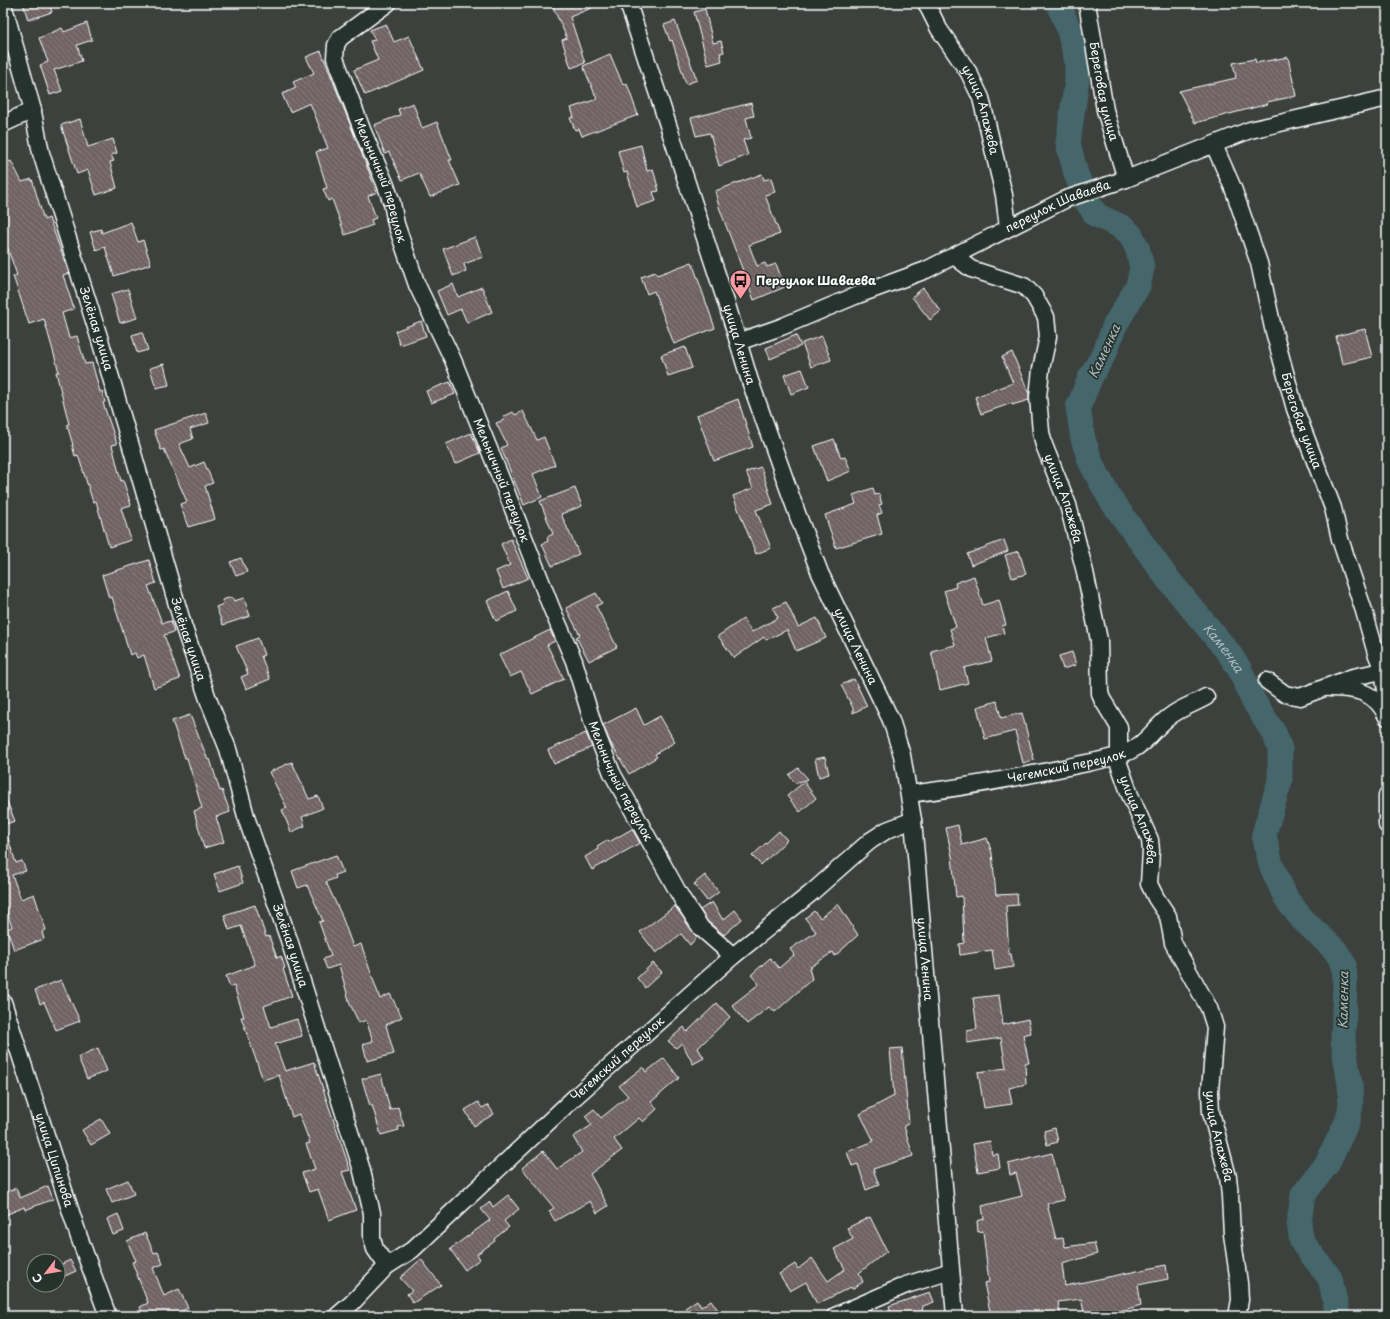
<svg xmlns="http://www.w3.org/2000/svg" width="1390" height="1319" font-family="'Playpen Sans',sans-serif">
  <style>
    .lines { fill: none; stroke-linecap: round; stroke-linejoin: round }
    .river { stroke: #44666a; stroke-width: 25 }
    .building { fill: url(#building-back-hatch); stroke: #fff }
    .minor-casing { stroke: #fff; stroke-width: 19 }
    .minor { stroke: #26332d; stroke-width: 16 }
    .labels { text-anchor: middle; stroke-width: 3.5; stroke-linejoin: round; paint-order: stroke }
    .street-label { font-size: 12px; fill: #fff; stroke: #26332d }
    .poi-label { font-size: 12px; font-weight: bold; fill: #fff; stroke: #26332d; text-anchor: start }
    .water-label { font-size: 13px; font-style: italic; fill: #abbabc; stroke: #26332d }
  </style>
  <defs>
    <pattern id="building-back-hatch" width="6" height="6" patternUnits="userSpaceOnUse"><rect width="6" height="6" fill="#6f6365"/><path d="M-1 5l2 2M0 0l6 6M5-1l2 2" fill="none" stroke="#857a7c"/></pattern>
  </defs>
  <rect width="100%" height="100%" fill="#3c413e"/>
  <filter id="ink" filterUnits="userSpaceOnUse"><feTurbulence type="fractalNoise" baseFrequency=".025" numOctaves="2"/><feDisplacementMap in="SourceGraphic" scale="8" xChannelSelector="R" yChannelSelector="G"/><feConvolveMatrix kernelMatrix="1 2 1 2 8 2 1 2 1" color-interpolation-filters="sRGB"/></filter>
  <g filter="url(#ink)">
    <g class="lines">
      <path class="river" id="s1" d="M1058 3 1068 27 1077 61V79L1068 143 1076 174 1088 203 1096 215 1122 227 1131 235 1138 250 1142 268 1138 286 1114 327 1105 352 1090 378 1078 408 1083 439 1091 463 1111 500 1167 578 1229 653 1240 670 1253 700 1275 735 1280 749V781L1264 834 1271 865 1287 900 1302 919 1335 950 1344 964 1345 981 1343 1041 1350 1085 1351 1104 1348 1120 1327 1164 1303 1195 1299 1223 1302 1242 1330 1278 1338 1316"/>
    </g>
    <path class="building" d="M23 3H49L52 12 28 20Z
      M551 3H603L570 17 585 63 571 68 562 40 567 38Z
      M705 9 713 43 721 41 724 52 720 53 722 61 708 65 694 12Z
      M675 21 697 80 686 84 672 40 670 41 664 25Z
      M87 23 92 40 77 45 82 61 54 70 62 91 50 95 40 65 48 62 39 38 62 28 64 32Z
      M386 24 394 42 409 36 424 70 365 95 354 70 378 60 370 41 375 40 370 30Z
      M321 51 377 192 368 196 376 218 371 220 373 225 345 235 332 199 328 201 323 189 327 188 316 152 328 148 310 103 290 112 282 94 296 88 293 82 314 73 306 57Z
      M610 54 623 85 627 84 638 115 582 136 579 129 575 130 570 118 574 117 571 108 597 99 583 66Z
      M1288 57 1296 96 1267 102 1268 104 1195 123 1179 91 1236 78 1233 63 1255 59 1256 63Z
      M413 103 422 128 437 122 452 160H449L460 185 430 197 419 173 402 180 389 152 385 154 374 125 400 115 398 109Z
      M751 103 754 116 746 118 751 138 743 140 748 155 719 166 710 133 696 136 691 118Z
      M80 119 88 147 113 139 117 153 111 155 114 161 110 162 117 188 96 195 88 170 77 174 61 125Z
      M641 145 647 171 653 169 659 191 653 192 656 201 637 207 627 172 624 173 618 151Z
      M11 161 22 182 32 179 44 220 49 218 69 273 63 275 74 309 62 313 69 338 77 336 85 364 92 363 100 392 102 391 105 402 103 403 117 444 112 445 121 481 123 480 131 505 121 508 131 540 109 547 96 501 93 502 78 455 75 456 72 445H73L67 425 69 424 56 372H59L44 319 29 324 13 276 17 275 6 244H3V165Z
      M762 174 764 180 771 178 775 192 765 195 780 234 749 245 757 266 765 263 767 267 776 264 785 287 754 300 719 207 715 191Z
      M131 222 138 242 143 240 151 264 114 276 105 247 96 250 90 232 101 229 102 233Z
      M475 237 483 257 464 264 466 271 453 276 443 249Z
      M692 262 715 328 674 344 654 291 647 294 641 277 655 272 657 275Z
      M453 284 458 297 482 287 492 312 467 323 461 309 447 315 437 291Z
      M923 288 941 311 930 320 912 297Z
      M128 289 137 318 120 323 111 294Z
      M421 321 426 336 400 345 395 331Z
      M1365 329 1372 357 1342 364 1336 336Z
      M142 332 148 350 137 353 132 335Z
      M796 335 801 346 770 359 766 348Z
      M822 336 831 360 811 367 802 343Z
      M685 347 692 368 668 376 661 355Z
      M1012 352 1029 394V400L1012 405V403L981 414 975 397 1013 383 1002 357Z
      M164 364 169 385 156 388 150 368Z
      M802 369 809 387 791 394 784 375Z
      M450 382 455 394 431 403 426 391Z
      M738 399 753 447 714 461 697 415Z
      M523 411 537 440 544 437 555 465 533 474 542 497 524 505 501 448 507 445 496 423 504 420 503 417 513 412 515 415Z
      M206 413 209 423 190 429 193 439 179 444 190 468 204 462 213 483 205 486 215 519 188 527 180 504 187 502 164 449 161 450 154 430Z
      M471 433 480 453 455 464 446 444Z
      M834 439 841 458 845 457 851 471 827 481 814 446Z
      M761 467 773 504 756 510 771 548 756 554 733 496 753 488 746 472Z
      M575 488 582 506 561 514 579 554 552 566 542 544 548 541 547 537 553 534 540 501Z
      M873 488 875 495 879 494 882 504 879 505 882 513 877 515 882 534 836 548 825 515 856 504 853 495Z
      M511 539 528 578 503 589 496 571 510 565 501 544Z
      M1004 540 1008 551 971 565 967 554Z
      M1019 551 1026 574 1012 578 1005 555Z
      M241 558 247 572 236 576 230 562Z
      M149 560 156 583 148 586 162 623 171 621 174 632 164 635 180 679 154 688 144 655 137 658 135 653 130 655 112 597 109 598 102 575Z
      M974 576 983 605 999 600 1006 625 1002 626 1004 633 986 638 992 661 964 668 968 683 940 690 931 651 955 645 950 629 956 627 944 591 956 587 955 583Z
      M508 591 517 611 496 621 487 601Z
      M596 593 602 603 596 606 617 647 589 661 576 637 580 635 566 608Z
      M232 597 234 601 244 598 250 616 223 625 216 607 223 604 222 600Z
      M786 602 798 627 817 618 826 638 796 651 787 630 766 640 764 637 734 658 718 636 743 619 752 632 778 618 773 608Z
      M550 630 555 641 547 645 564 679 532 694 521 672 510 677 499 655Z
      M258 638 264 655 261 656 270 679 246 689 241 677 248 674 236 646Z
      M1072 652 1076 665 1063 669 1059 656Z
      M854 679 867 706 853 713V708L841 685Z
      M997 701 1001 718 1022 713 1034 760 1023 763 1015 731 985 739 977 707Z
      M636 708 644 725 660 716 675 742 655 754 657 757 629 774 610 742 603 725Z
      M190 715 208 760 210 759 220 791 222 790 230 812 216 817 224 842 204 848 194 811 202 808 187 758H185L172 721Z
      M586 733 592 747 554 764 548 750Z
      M825 757 829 774 819 777 815 759Z
      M292 762 309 799 318 796 323 808 302 817 305 826 291 832 282 810 287 808 269 772Z
      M798 768 808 779 795 783 789 775Z
      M804 782 816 798 800 812 787 796Z
      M3 792 15 821 3 825Z
      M958 825 962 845 987 838 992 853 996 895 1017 894 1018 905 1006 906 1009 954H1011L1013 967 995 970 992 950 960 955 959 944 964 943 962 896 956 897 952 856 946 828Z
      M3 829H5L16 863 22 861 26 871 12 875 21 899 34 894 46 930 42 932 44 939 14 950 7 929 12 927 3 901Z
      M632 829 640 843 592 870 585 857 598 849 597 846 607 840 609 842Z
      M779 831 787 840 761 865 752 856Z
      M336 855 343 872 335 875 336 878 326 882 341 914 353 947 361 944 380 999 390 994 402 1017 386 1025 394 1054 367 1061 363 1044 373 1041 366 1020 359 1023 350 1004 339 965 327 969 323 959 331 956 319 922 323 921 307 885 298 888 292 871Z
      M238 866 243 883 220 891 214 874Z
      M705 875 719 892 707 901 694 884Z
      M712 902 723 920 735 910 742 919 724 935 708 922 700 910Z
      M838 904 858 935 835 956 833 952 809 968 812 979 775 1012 769 1007 747 1024 732 1005 759 984 751 975 770 958 779 968 794 955 790 949 816 932 805 918 814 911 820 918Z
      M255 905 266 937 269 936 277 958 281 956 285 968 283 969 292 996 264 1006 271 1027 297 1019 302 1036 275 1044 285 1071 314 1062 350 1170 342 1172 356 1210 329 1220 318 1189 309 1192 302 1173 315 1169 306 1144 310 1143 299 1114 292 1117 279 1075 263 1080 241 1017H244L234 986 230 987 226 976 255 965 241 926 229 930 224 915Z
      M675 906 697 937 690 945 681 934 656 953 640 932Z
      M653 963 662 972 645 988 637 978Z
      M61 980 80 1021 56 1030 44 1002 40 1004 35 990Z
      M999 995 1003 1025 1028 1019 1031 1033 1023 1035 1029 1063H1025L1026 1084 1009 1088 1012 1104 984 1108 978 1072 1006 1068 1001 1038 967 1043V1031L977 1029 973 998Z
      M717 1003 730 1017 698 1048 704 1058 693 1064 682 1043 676 1048 668 1041 684 1027 687 1032Z
      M98 1048 107 1071 87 1079 78 1057Z
      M902 1048 909 1123 904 1126 913 1156 873 1169 879 1185 866 1190 858 1164 852 1166 847 1152 874 1141 860 1114 894 1096 890 1049Z
      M664 1058 679 1078 651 1102 657 1109 643 1122 639 1118 614 1139 622 1150 590 1174 608 1206 597 1213 590 1201 555 1221 549 1211 554 1208 522 1168 543 1151 557 1169 582 1152 573 1137 592 1125 585 1116 594 1109 601 1118 628 1096 619 1086 643 1067 646 1072Z
      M381 1074 390 1110 398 1107 404 1126 398 1127 399 1130 381 1135 372 1105 370 1106 362 1079Z
      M478 1102 482 1108 488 1105 494 1114 474 1126 465 1110Z
      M101 1119 110 1134 91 1145 82 1130Z
      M1055 1128 1058 1142 1047 1145 1044 1131Z
      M990 1141 992 1155 998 1154 1000 1168 978 1172 973 1144Z
      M1052 1153 1064 1200 1047 1204 1056 1239 1063 1238 1065 1247 1094 1243 1097 1254 1062 1264 1065 1286 1166 1265 1168 1279 1138 1285 1141 1305 1103 1316H1085L1081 1299 1058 1302 1061 1316H991L984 1283 989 1282 983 1231 978 1232 977 1221 984 1219 982 1206 1022 1196 1016 1173 1010 1175 1008 1164Z
      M128 1180 134 1194 112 1203 106 1189Z
      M48 1186 53 1199 25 1210 24 1207 3 1216V1194L16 1188 20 1198Z
      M508 1195 519 1209 504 1221 509 1227 494 1239 495 1241 477 1254 480 1259 465 1270 450 1249 490 1220 481 1209 490 1202 493 1207Z
      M118 1214 124 1231 113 1235 107 1219Z
      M870 1217 887 1251 859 1273 863 1282 852 1289 851 1287 817 1304 806 1282 790 1291 779 1274 795 1264 798 1269 812 1258 828 1281 845 1269 834 1249 853 1239 847 1228Z
      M145 1233 154 1253 158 1252 163 1264 153 1268 164 1296 179 1289 188 1308 171 1316H144L140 1307 148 1303 132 1262 136 1261 127 1241Z
      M421 1259 441 1285 413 1303 407 1294 412 1291 400 1278Z
      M70 1260 76 1271 58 1279V1266Z
      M930 1292 934 1302 923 1306 922 1312 909 1316H892L889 1306Z
      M697 1300 701 1307 711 1300 722 1316H686L690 1314 685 1308Z"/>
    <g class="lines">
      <defs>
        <g id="minor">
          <path id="s2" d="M388 3 340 38 336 45 335 58 363 132 385 183 392 203 396 224 417 285 453 360 506 491 551 607 574 661 594 727 612 773 682 899 701 928 733 956"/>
          <path id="s3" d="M628 3 727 305 750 381 798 516 820 573 891 720 902 755 913 820 955 1316"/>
          <path id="s4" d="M926 3 939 29 969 73 981 98 1004 195 1008 227"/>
          <path id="s5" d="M1087 3 1105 110 1126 179"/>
          <path id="s6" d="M3 4 32 107 41 153 100 340 183 625 208 699 228 749 247 820 289 940 361 1167 372 1213V1238L375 1249 387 1266"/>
          <path d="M3 124 33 110"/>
          <path id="s7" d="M1214 145 1233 188 1259 263 1273 328 1295 409 1333 508 1340 539 1364 611 1376 653 1383 670 1387 697"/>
          <path id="s8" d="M954 256 971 269 1024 286 1034 296 1046 317 1048 337 1041 369 1038 397 1041 432 1044 445 1068 505 1085 572 1099 640 1100 693 1102 699 1119 727V764L1130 795 1150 840 1151 851 1149 884 1156 898 1168 916 1173 943 1209 1008 1215 1027 1210 1091 1211 1112 1228 1177 1230 1196 1232 1234 1239 1283 1240 1300 1237 1316"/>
          <path id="s9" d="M738 342 781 327 855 296 926 270 1066 199 1126 179 1250 130 1387 98"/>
          <path d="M1267 681 1285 694 1300 697 1353 677 1387 670"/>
          <path d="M1329 688C1354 688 1376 691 1387 717"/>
          <path id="s10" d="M909 794C962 788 1015 778 1068 767 1088 762 1111 760 1130 751 1148 742 1154 728 1169 717 1180 708 1194 704 1206 697"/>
          <path d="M1387 795V825"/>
          <path id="s11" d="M3 1002 79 1237 108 1316"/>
          <path id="s12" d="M337 1316 352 1303 387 1266 412 1250 575 1097 733 956 810 894 870 841 887 830 913 820"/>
          <path d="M835 1316 906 1285 951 1271"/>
        </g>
      </defs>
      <use href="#minor" class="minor-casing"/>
      <use href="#minor" class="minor"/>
    </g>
  </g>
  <defs>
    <symbol id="bus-pin" viewBox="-11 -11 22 30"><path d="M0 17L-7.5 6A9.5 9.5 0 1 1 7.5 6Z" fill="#ff9aa2" stroke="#26332d"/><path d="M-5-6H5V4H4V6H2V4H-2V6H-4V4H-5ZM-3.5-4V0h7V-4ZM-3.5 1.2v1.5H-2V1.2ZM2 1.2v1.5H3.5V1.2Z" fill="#111"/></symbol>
  </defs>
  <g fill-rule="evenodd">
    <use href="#bus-pin" x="728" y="268" width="25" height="34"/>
  </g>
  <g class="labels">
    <g class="street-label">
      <text dy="4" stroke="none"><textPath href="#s5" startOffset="90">Береговая улица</textPath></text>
      <text dy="4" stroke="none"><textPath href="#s4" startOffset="121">улица Апажева</textPath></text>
      <text dy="4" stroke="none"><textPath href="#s2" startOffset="211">Мельничный переулок</textPath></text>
      <text dy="4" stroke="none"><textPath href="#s9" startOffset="348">переулок Шаваева</textPath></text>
      <text dy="4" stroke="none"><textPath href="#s6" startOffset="338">Зелёная улица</textPath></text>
      <text dy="4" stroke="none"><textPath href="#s3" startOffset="359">улица Ленина</textPath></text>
      <text dy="4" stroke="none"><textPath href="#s7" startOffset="290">Береговая улица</textPath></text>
      <text dy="4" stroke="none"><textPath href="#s2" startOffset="535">Мельничный переулок</textPath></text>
      <text dy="4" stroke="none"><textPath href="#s8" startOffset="302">улица Апажева</textPath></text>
      <text dy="4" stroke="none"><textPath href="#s6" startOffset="662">Зелёная улица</textPath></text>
      <text dy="4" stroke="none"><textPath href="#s3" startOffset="683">улица Ленина</textPath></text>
      <text dy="4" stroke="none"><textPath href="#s10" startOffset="160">Чегемский переулок</textPath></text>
      <text dy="4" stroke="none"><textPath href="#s2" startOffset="859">Мельничный переулок</textPath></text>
      <text dy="4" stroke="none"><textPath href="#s8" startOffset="637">улица Апажева</textPath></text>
      <text dy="4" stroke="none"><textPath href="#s6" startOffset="985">Зелёная улица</textPath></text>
      <text dy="4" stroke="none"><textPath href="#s3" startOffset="1007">улица Ленина</textPath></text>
      <text dy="4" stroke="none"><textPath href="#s12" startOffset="381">Чегемский переулок</textPath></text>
      <text dy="4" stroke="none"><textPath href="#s8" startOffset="973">улица Апажева</textPath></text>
      <text dy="4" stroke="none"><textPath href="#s11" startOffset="166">улица Ципинова</textPath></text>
    </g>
    <g class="poi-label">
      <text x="756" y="285">Переулок Шаваева</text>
    </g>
    <g class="water-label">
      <text transform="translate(1104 351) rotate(-65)" y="5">Каменка</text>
      <text dy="5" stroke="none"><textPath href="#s1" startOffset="737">Каменка</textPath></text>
      <text transform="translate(1343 1000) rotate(-89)" y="5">Каменка</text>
    </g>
  </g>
  <rect width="1390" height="1319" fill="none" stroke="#26332d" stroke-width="16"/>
  <rect x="8" y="8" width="1374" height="1303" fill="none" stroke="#fff" stroke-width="1.5" filter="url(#ink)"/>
  <g transform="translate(46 1273) rotate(239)"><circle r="19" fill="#26332d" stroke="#7d8581"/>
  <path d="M0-3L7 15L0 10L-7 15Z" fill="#ff9aa2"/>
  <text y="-6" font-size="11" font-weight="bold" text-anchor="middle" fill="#ffffff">С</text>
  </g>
</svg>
